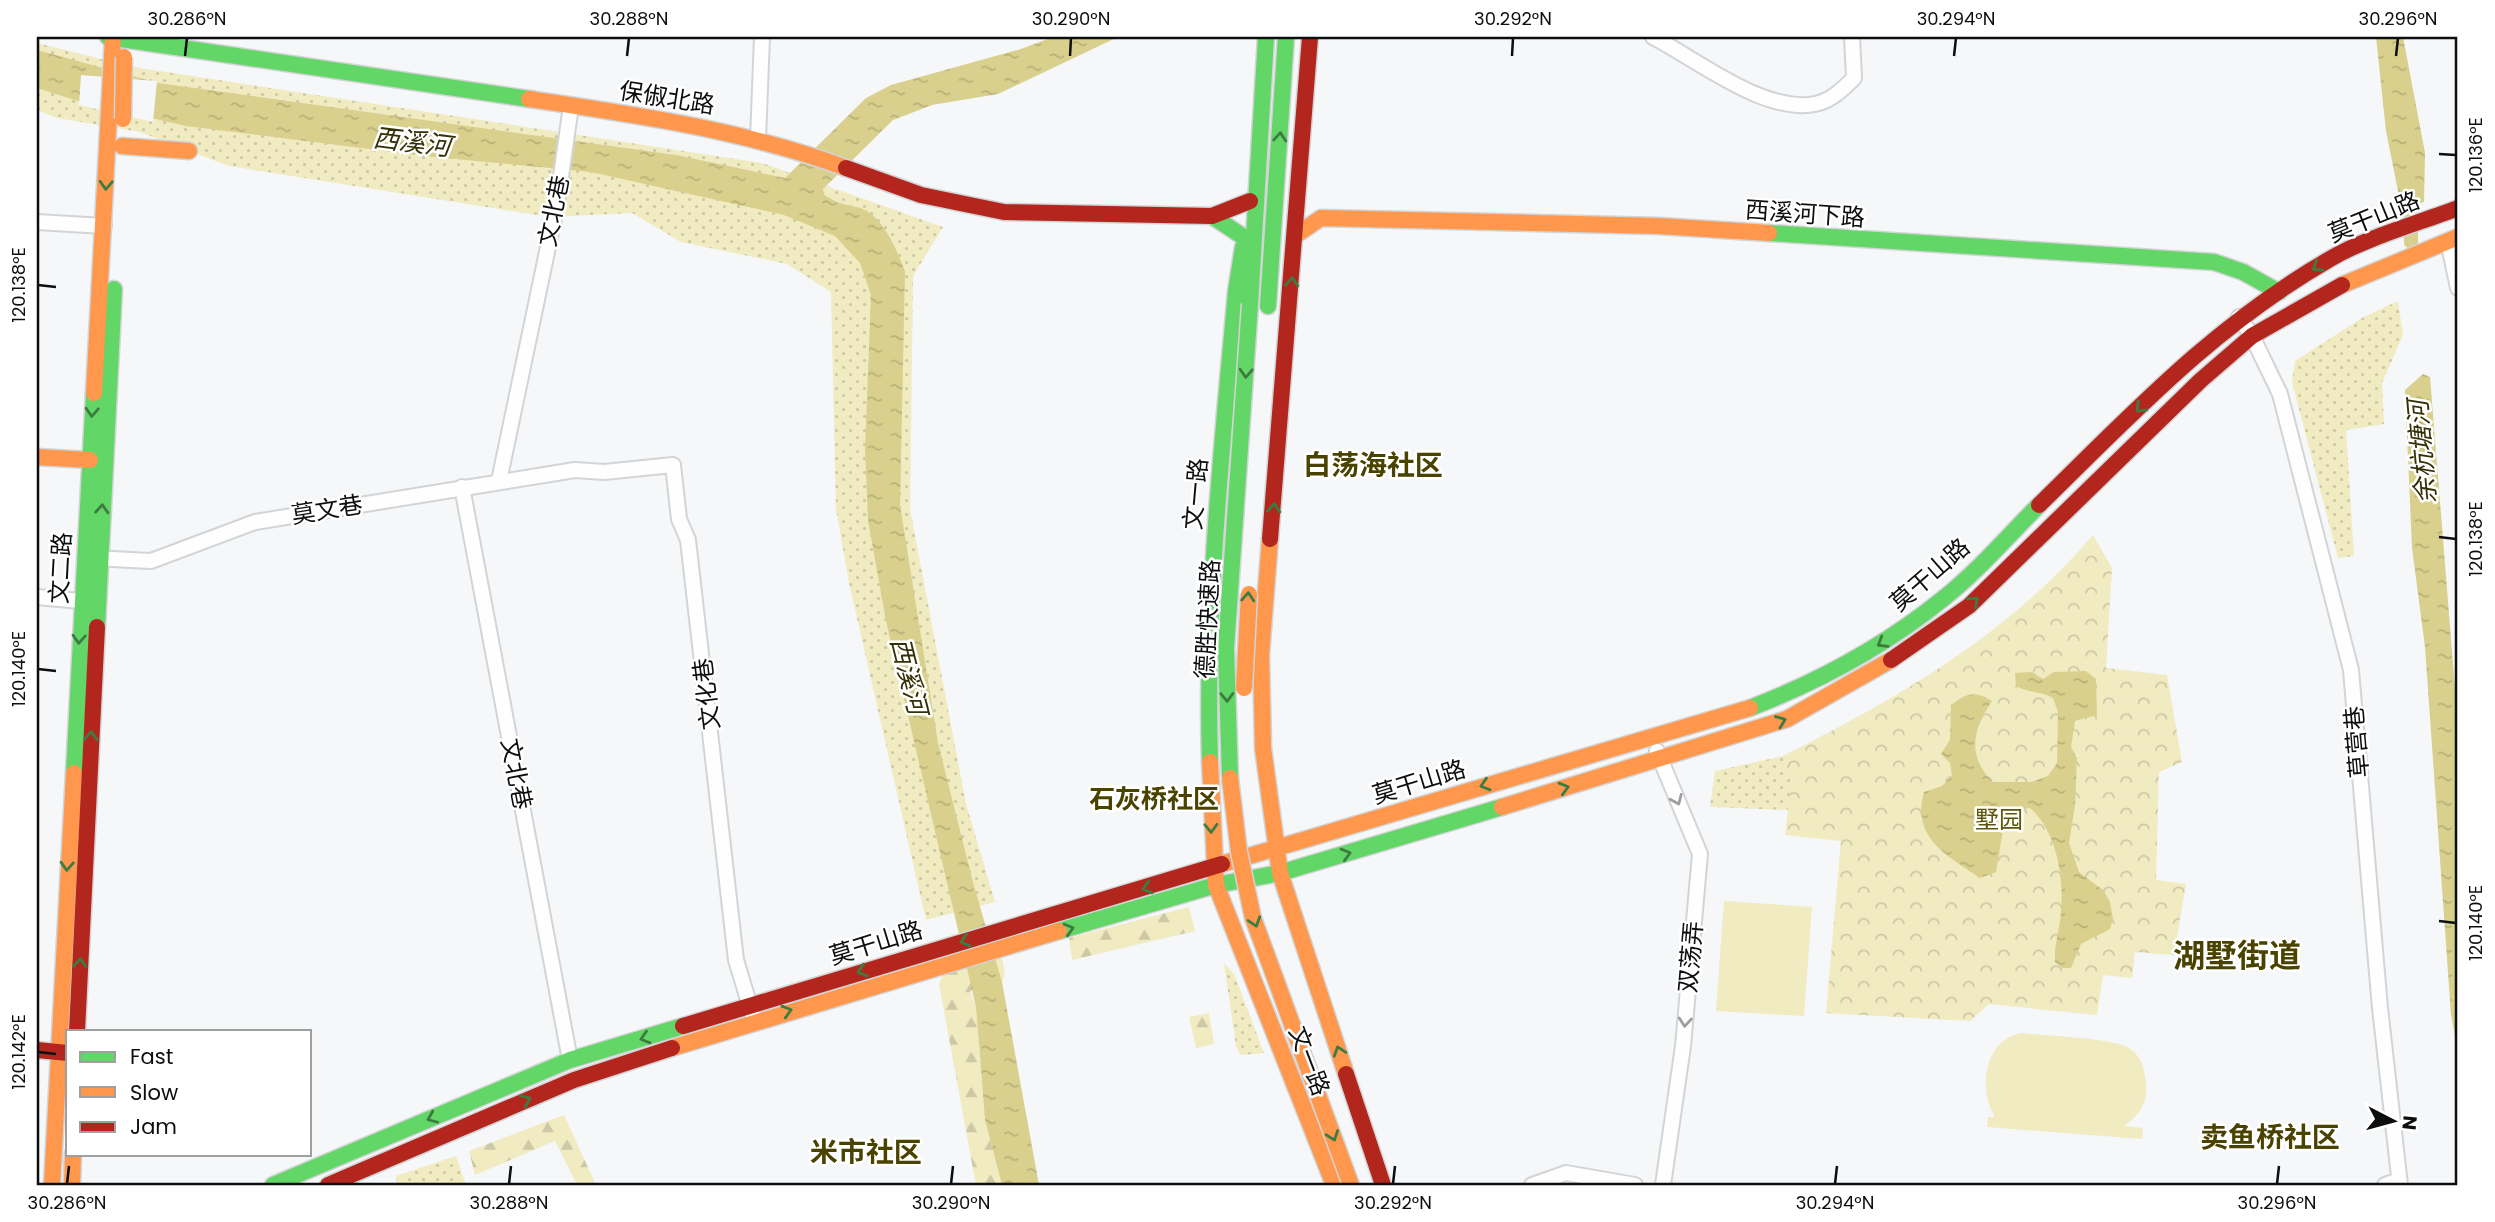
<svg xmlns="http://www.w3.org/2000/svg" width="2495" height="1222" font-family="Poppins,'Noto Sans SC',sans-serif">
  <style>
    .grass { fill: url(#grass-dots) }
    .forest { fill: url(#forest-firs) }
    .park { fill: url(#park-crowns) }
    .garden { fill: #f0ebc1 }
    .water { fill: url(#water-ripples) }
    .pier { fill: #f5f7f9 }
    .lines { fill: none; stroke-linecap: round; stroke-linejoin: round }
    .canal { stroke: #d8d08c; stroke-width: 14 }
    .street-casing { stroke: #d2d4d6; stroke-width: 18 }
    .fast-casing { stroke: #d2d4d6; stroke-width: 19 }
    .slow-casing { stroke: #d2d4d6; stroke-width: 19 }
    .jam-casing { stroke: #d2d4d6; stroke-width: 19 }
    .street { stroke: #fefefe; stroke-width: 14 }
    .fast { stroke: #63d668; stroke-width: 16 }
    .slow { stroke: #ff974d; stroke-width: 16 }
    .jam { stroke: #b3261e; stroke-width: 16 }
    .fast-bridge-casing { stroke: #d2d4d6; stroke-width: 19; stroke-linecap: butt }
    .slow-bridge-casing { stroke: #d2d4d6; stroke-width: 19; stroke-linecap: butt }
    .fast-bridge { stroke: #63d668; stroke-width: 16 }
    .slow-bridge { stroke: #ff974d; stroke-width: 16 }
    .oneway { stroke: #3c7c40 }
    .oneway2 { stroke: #9e9e9e }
    .ticks { fill: none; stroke: #0d0e0f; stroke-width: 2.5 }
    .labels { text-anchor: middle; stroke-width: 5; stroke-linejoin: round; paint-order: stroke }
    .street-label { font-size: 24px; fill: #0d0e0f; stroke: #fff }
    .park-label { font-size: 24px; fill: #5e560a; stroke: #fff }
    .water-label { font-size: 26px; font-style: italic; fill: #353005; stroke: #fff }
    .neighbourhood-label { font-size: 26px; font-weight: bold; fill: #4a4300; stroke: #fff }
    .quarter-label { font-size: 28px; font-weight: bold; fill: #4a4300; stroke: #fff }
    .district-label { font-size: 32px; font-weight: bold; fill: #4a4300; stroke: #fff }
    .neatline { fill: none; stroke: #0d0e0f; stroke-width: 2.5 }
    .ticks-label { font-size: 18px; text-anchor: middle; fill: #0d0e0f }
  </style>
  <defs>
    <pattern id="grass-dots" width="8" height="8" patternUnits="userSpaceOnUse" patternTransform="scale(1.75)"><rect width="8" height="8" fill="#f0ebc1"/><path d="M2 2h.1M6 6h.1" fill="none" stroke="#cdc8a5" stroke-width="1.8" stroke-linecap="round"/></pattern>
    <pattern id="forest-firs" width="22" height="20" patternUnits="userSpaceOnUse" patternTransform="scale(1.75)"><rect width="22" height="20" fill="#f0ebc1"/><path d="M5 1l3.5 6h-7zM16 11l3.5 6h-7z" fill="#cdc8a5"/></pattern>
    <pattern id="park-crowns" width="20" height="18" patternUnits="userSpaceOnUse" patternTransform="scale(1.75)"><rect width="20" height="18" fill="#f0ebc1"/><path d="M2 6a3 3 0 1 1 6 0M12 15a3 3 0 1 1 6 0" fill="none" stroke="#cdc8a5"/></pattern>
    <pattern id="water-ripples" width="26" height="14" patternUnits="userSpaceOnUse" patternTransform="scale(1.75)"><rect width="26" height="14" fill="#d8d08c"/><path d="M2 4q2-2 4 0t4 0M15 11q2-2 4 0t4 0" fill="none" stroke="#b8b178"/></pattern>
  </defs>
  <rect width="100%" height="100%" fill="#f5f7f9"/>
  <path class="grass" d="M37 43 133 67 762 163 943 227 913 276 910 509 966 804 995 902 926 920 849 583 836 509 831 292 787 264 681 242 632 213 550 217 229 166 140 132 57 118 37 110Z
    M2398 301 2403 335 2382 383 2384 424 2346 430 2354 556 2338 558 2292 382 2295 361 2362 318Z
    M1783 756 1792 774 1788 810 1710 807 1715 771Z
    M1224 963 1234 974 1264 1053 1240 1055 1236 1046Z
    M456 1156 466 1185H397L396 1176Z"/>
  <path class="forest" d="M1189 907 1195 931 1072 960 1069 938Z
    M1002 957 1005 974 1002 982 970 991 976 1007 985 1120 1002 1185H976L939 984 945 971Z
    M1209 1013 1214 1044 1196 1048 1189 1017Z
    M564 1115 596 1185H577L555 1141 475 1175 469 1151Z"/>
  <path class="park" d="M2093 535 2112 568 2106 668 2167 675 2182 762 2159 772 2156 880 2186 884 2174 955 2135 952 2132 978 2103 975 2097 1015 1989 1004 1970 1021 1826 1013 1841 841 1785 835 1792 774 1783 756C1899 698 2009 634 2093 535Z"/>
  <path class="garden" d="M1724 901 1812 907 1804 1016 1716 1011Z
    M2022 1033C2044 1036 2113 1038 2129 1048 2142 1056 2145 1071 2146 1085 2148 1104 2138 1116 2124 1126L2143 1128 2142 1139 1987 1127 1988 1117H1995C1977 1088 1985 1039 2022 1033Z"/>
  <path class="water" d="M1053 37H1118L998 94 932 105 893 120 823 189V194C836 204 845 204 860 208 883 215 897 251 905 271L900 505 938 743 974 886 1002 982 1039 1185H1002L985 1120 976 1007 886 621 868 520 865 449 871 295 860 263 835 236 784 215 591 172 425 156 186 126 81 102 37 88V50L158 83 676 155 785 178 866 98 891 85 1021 49Z
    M2376 37H2403L2425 153 2424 202 2401 206 2386 131Z
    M2423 374 2430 377 2458 726V1053L2451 1015 2425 647 2412 548 2405 390Z
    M2086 671 2096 679 2097 715 2075 721 2071 747 2077 758 2075 805 2069 843 2079 872 2104 891 2110 902 2113 919 2110 929 2081 944 2071 968H2063L2055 962C2054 944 2060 929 2061 912 2064 877 2057 832 2030 808L2006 812 1996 872 1980 878C1947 855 1911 838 1924 792L1942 786 1952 776 1950 763 1941 754 1950 740 1951 705C1967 693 1975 690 1992 701 1973 729 1966 756 1993 782H2031L2048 776 2057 763 2058 712 2053 698C2040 691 2029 693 2016 686L2015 673 2032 672 2043 679 2054 672Z"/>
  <path class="pier" d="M81 75 157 81 153 122 79 105Z"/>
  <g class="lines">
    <path class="canal" d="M2410 188 2411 242"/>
    <defs>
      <path id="street" d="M1653 37C1696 59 1764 114 1815 104 1831 101 1843 89 1854 78L1852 37
        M758 139 762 37
        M37 222 104 226
        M2448 241 2458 288
        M2239 317 2252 336 2280 394 2351 670 2380 1008 2400 1185
        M499 481 557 204 571 106
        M462 487 570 1060
        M92 558 151 561 255 522 575 470 604 472 673 465 679 519 688 540 736 960 752 1013
        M37 597 81 601
        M1657 751 1700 854 1683 1046 1663 1185
        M1532 1185 1566 1173 1635 1185
        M2385 1185 2399 1180"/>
      <path id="fast" d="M108 37 529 99
        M1212 216 1245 238
        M1769 233 2214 262 2243 272 2279 292
        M1250 304 1266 37
        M1268 306 1286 37
        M97 627 114 289
        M1750 708C1820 681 1885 646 1944 598 1978 571 2008 536 2039 505
        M1210 762C1205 604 1222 448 1236 291L1243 247
        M74 773 94 393
        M1059 931 1216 885 1280 873 1502 807
        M273 1185 570 1060 683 1026"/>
      <path id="slow" d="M529 99C637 115 743 130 846 168
        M122 146 189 151
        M1296 235 1321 218 1659 226 1769 233
        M2342 285 2458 237
        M94 393 113 37
        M37 457 90 460
        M1270 539 1261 655 1263 748 1280 873 1346 1074
        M1210 762 1216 885 1334 1185
        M1502 807 1787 719 1891 660
        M1222 864 1750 708
        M672 1048 1059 931
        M52 1185 74 773
        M72 1185 73 1154"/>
      <path id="jam" d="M846 168 921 195 1004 212 1212 216 1250 201
        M2039 505C2133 413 2215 325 2330 259 2365 238 2419 223 2458 208
        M1270 539 1310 37
        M1891 660 1969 606 2201 380 2252 336 2342 285
        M683 1026 1222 864
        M77 1031 97 627
        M37 1050 68 1053
        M1346 1074 1383 1185
        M328 1185 574 1080 672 1048"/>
    </defs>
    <use href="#street" class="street-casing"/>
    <use href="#fast" class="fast-casing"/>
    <use href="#slow" class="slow-casing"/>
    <use href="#jam" class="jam-casing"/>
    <use href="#street" class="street"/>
    <use href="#fast" class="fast"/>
    <use href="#slow" class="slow"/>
    <use href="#jam" class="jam"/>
    <defs>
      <path id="fast-bridge" d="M1230 778 1226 648 1250 304"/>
      <path id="slow-bridge" d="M123 119 124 57
        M1244 688 1249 594
        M1230 778 1239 852 1253 918 1351 1185"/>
    </defs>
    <use href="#fast-bridge" class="fast-bridge-casing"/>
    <use href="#slow-bridge" class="slow-bridge-casing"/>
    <use href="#fast-bridge" class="fast-bridge"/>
    <use href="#slow-bridge" class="slow-bridge"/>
  </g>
  <defs><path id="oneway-chevron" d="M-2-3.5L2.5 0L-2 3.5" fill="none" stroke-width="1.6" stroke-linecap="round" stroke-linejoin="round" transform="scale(1.75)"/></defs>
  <g class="oneway">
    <use href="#oneway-chevron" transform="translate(1280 137) rotate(-86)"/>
    <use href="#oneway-chevron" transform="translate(106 185) rotate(93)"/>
    <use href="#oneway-chevron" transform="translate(2317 267) rotate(147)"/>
    <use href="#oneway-chevron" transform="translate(1292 282) rotate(-85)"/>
    <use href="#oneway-chevron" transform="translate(1246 373) rotate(93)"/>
    <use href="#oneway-chevron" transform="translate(2140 408) rotate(135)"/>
    <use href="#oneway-chevron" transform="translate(92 412) rotate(93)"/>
    <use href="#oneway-chevron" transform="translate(1274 508) rotate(-85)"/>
    <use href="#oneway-chevron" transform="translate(102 509) rotate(-87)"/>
    <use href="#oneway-chevron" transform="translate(1248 597) rotate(-86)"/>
    <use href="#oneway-chevron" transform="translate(1974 601) rotate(-42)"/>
    <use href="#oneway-chevron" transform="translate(79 639) rotate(93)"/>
    <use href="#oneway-chevron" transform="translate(1882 643) rotate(149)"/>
    <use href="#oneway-chevron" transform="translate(1227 697) rotate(89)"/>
    <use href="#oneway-chevron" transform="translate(1781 721) rotate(-21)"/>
    <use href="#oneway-chevron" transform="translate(91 736) rotate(-87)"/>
    <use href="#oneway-chevron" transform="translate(1485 785) rotate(163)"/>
    <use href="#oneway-chevron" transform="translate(1564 788) rotate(-16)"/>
    <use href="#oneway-chevron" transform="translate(1211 828) rotate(88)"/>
    <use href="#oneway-chevron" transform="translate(1346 854) rotate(-16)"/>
    <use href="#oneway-chevron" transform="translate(67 866) rotate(93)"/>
    <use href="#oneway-chevron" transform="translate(1147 888) rotate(164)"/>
    <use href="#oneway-chevron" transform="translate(1255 922) rotate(72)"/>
    <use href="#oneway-chevron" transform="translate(1069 929) rotate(-16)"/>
    <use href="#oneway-chevron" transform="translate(965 941) rotate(164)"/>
    <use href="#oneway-chevron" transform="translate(80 963) rotate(-87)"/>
    <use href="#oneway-chevron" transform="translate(862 971) rotate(163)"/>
    <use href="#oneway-chevron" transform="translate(787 1011) rotate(-16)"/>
    <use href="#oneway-chevron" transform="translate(645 1038) rotate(163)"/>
    <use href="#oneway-chevron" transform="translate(1339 1051) rotate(-108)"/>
    <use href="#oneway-chevron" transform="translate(526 1100) rotate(-23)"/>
    <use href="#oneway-chevron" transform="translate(432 1118) rotate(157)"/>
    <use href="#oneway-chevron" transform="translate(1333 1136) rotate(70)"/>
  </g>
  <g class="oneway2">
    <use href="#oneway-chevron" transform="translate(1677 800) rotate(66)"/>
    <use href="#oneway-chevron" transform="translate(1685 1022) rotate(95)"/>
  </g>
  <path class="ticks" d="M185 56 187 38M627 56 629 38M1070 56 1071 38M1512 56 1513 38M1954 56 1956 38M2396 56 2398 38M2439 154 2456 155M38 285 56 287M2439 537 2456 539M38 669 56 671M2439 921 2456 923M38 1052 56 1054M67 1184 69 1166M509 1184 511 1166M951 1184 953 1166M1393 1184 1395 1166M1835 1184 1837 1166M2277 1184 2279 1166"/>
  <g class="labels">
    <g class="street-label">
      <text transform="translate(667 98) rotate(9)" y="8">保俶北路</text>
      <text transform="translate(554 211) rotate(-79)" y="8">文北巷</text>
      <text transform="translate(1805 214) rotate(4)" y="8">西溪河下路</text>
      <text transform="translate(2374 217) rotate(-22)" y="8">莫干山路</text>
      <text transform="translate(1196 494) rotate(-85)" y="8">文一路</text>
      <text transform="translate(327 510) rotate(-9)" y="8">莫文巷</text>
      <text transform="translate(61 568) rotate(-87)" y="8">文二路</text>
      <text transform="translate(1930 575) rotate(-41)" y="8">莫干山路</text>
      <text transform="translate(1208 619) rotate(-87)" y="8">德胜快速路</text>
      <text transform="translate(707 694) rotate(-97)" y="8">文化巷</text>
      <text transform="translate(2357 742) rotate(-95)" y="8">草营巷</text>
      <text transform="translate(516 774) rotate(79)" y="8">文北巷</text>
      <text transform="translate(1419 782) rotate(-17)" y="8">莫干山路</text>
      <text transform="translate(876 943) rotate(-17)" y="8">莫干山路</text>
      <text transform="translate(1691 957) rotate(-85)" y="8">双荡弄</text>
      <text transform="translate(1309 1061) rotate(69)" y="8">文一路</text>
    </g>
    <g class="park-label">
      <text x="1999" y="828">墅园</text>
    </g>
    <g class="water-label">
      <text transform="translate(412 142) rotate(7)" y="9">西溪河</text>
      <text transform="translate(2422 452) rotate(-95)" y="9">余杭塘河</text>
      <text transform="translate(909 676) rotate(76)" y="9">西溪河</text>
    </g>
    <g class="neighbourhood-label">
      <text x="1154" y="808">石灰桥社区</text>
    </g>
    <g class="quarter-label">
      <text x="1373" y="475">白荡海社区</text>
      <text x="2270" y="1147">卖鱼桥社区</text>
      <text x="866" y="1162">米市社区</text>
    </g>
    <g class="district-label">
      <text x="2237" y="967">湖墅街道</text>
    </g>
  </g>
  <rect width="2495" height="1222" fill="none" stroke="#ffffff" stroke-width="77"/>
  <rect x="66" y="1030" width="245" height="126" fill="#ffffff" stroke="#9e9f9f" stroke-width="2"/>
  <rect x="80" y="1052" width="35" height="10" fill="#63d668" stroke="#9e9f9f" stroke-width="2"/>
  <text x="130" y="1064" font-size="21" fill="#0d0e0f">Fast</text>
  <rect x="80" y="1087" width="35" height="10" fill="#ff974d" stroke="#9e9f9f" stroke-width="2"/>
  <text x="130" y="1100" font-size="21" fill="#0d0e0f">Slow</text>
  <rect x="80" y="1122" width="35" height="10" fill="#b3261e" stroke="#9e9f9f" stroke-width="2"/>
  <text x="130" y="1134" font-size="21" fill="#0d0e0f">Jam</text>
  <g transform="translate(2393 1121) rotate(96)" stroke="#ffffff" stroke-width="5" paint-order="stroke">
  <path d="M0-5L12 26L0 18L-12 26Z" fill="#0d0e0f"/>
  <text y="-10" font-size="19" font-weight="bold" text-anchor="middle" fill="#0d0e0f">N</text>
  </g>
  <rect x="38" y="38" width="2418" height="1146" class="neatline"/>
  <g class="ticks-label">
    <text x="187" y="25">30.286°N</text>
    <text x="629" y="25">30.288°N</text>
    <text x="1071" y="25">30.290°N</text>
    <text x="1513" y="25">30.292°N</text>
    <text x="1956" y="25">30.294°N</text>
    <text x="2398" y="25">30.296°N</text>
    <text transform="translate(2476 155) rotate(-90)" y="6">120.136°E</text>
    <text transform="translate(19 285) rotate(-90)" y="6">120.138°E</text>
    <text transform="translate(2476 539) rotate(-90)" y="6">120.138°E</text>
    <text transform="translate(19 669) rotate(-90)" y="6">120.140°E</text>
    <text transform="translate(2476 923) rotate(-90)" y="6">120.140°E</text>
    <text transform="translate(19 1052) rotate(-90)" y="6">120.142°E</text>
    <text x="67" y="1209">30.286°N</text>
    <text x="509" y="1209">30.288°N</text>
    <text x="951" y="1209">30.290°N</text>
    <text x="1393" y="1209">30.292°N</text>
    <text x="1835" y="1209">30.294°N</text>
    <text x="2277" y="1209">30.296°N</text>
  </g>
</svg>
